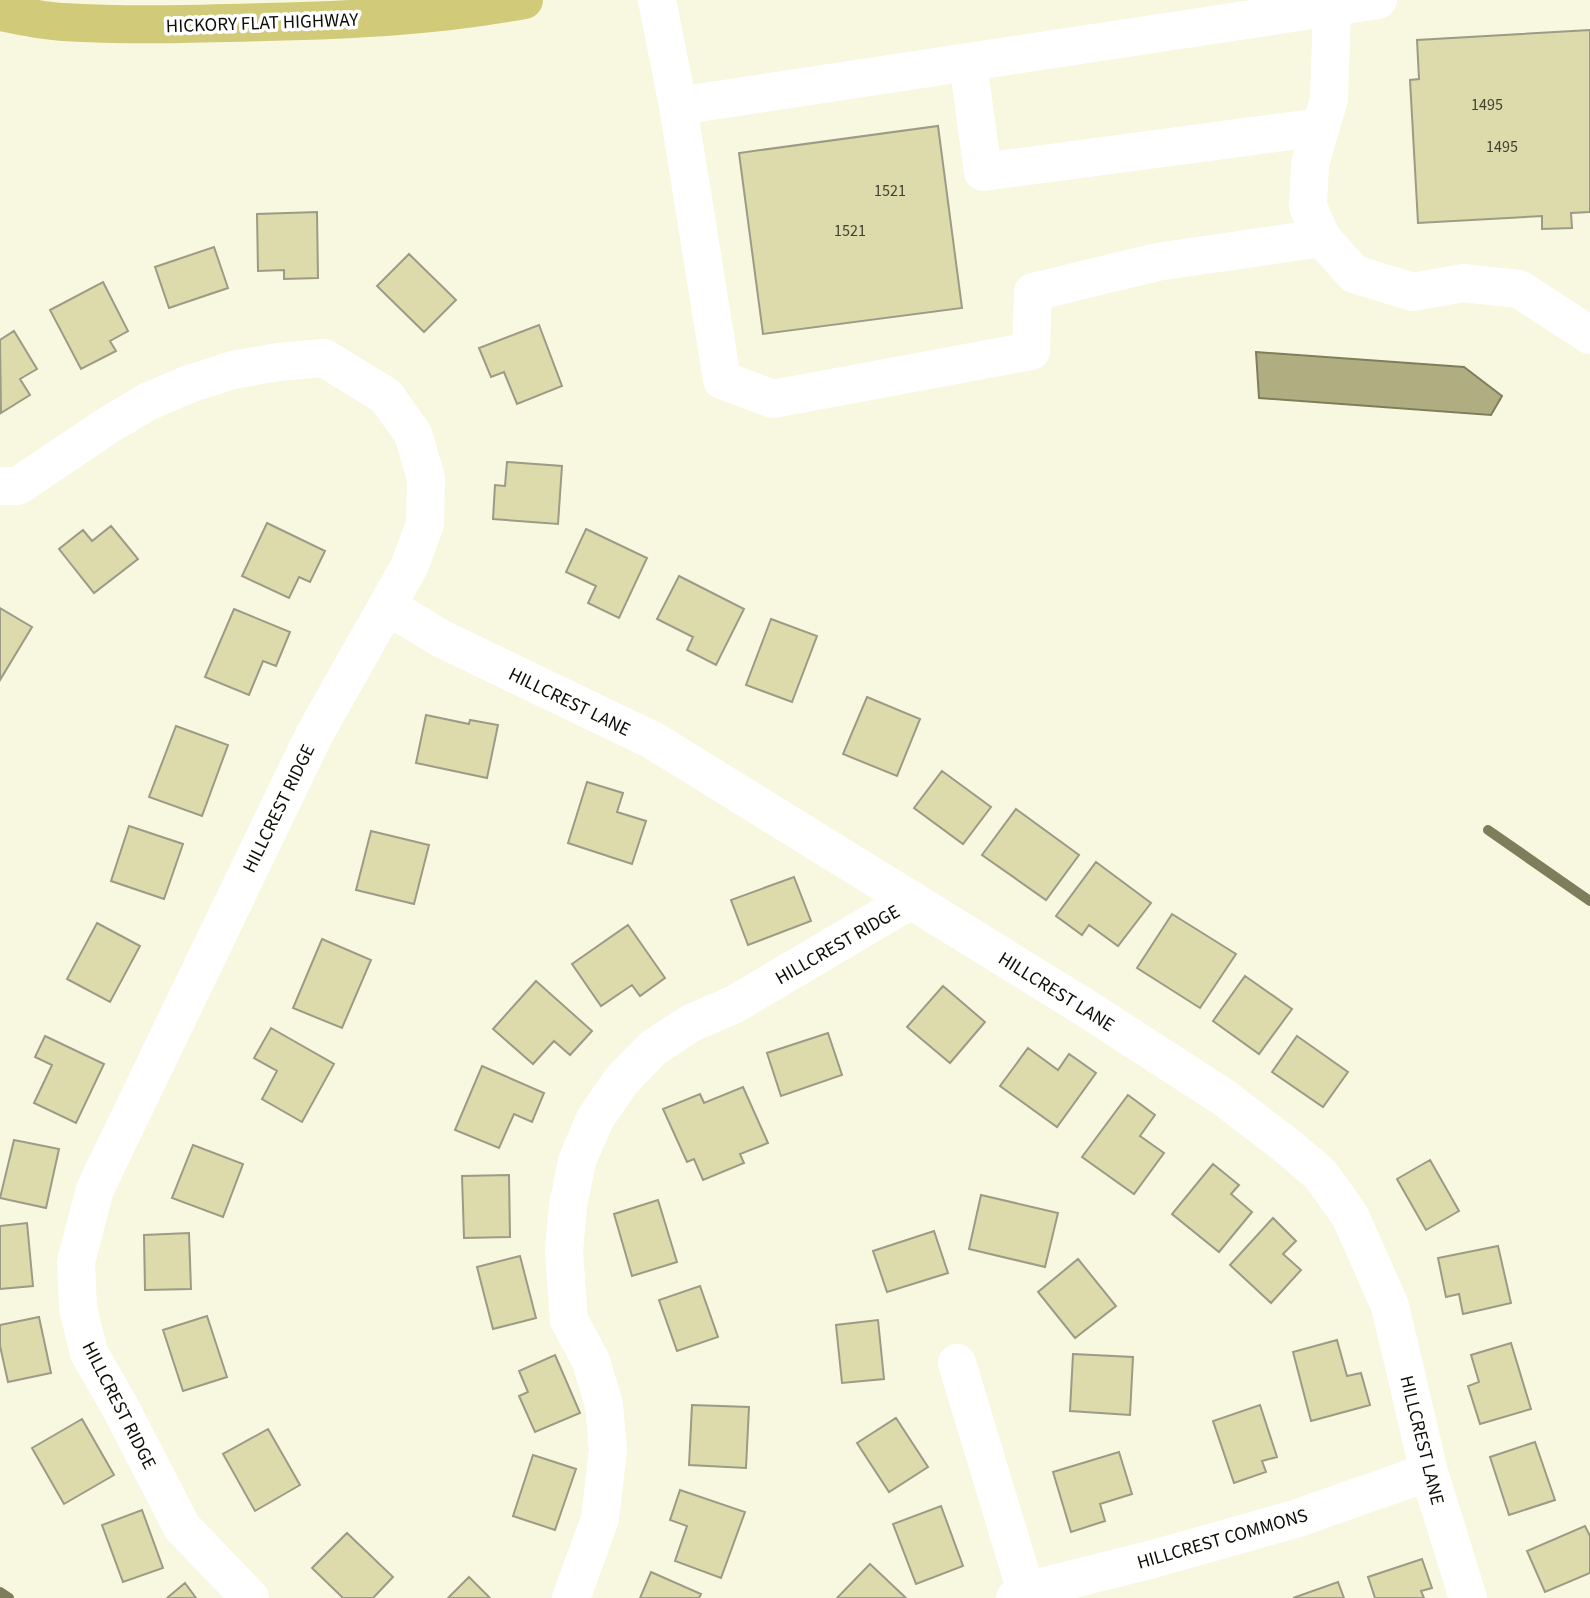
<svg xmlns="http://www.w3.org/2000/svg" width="1590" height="1598" font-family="'Source Sans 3',sans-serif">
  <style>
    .water { fill: #b0ae80; stroke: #7f7e5c; stroke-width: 2 }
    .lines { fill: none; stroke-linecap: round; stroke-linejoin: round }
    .stream { stroke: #7f7e5c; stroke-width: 10 }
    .building { fill: #dddaab; stroke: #9c9b86; stroke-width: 2 }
    .minor { stroke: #fff; stroke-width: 38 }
    .major { stroke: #d0ca79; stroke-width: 38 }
    .labels { text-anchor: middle; stroke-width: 7; stroke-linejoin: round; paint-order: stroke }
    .number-label { font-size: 16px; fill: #424130 }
    .street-label { font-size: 19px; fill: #0e0e07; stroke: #fff }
  </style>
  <rect width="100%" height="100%" fill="#f8f7e0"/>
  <path class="water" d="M1256 352 1464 367 1502 396 1491 415 1259 398Z"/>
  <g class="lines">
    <path class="stream" d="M1488 830 1590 901
      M0 1592 9 1598"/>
  </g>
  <path class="building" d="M1590 30V212L1571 213 1572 228 1542 229V216L1418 223 1410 80 1419 79 1417 40Z
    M938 126 962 308 763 334 739 153Z
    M317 212 318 278 284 279V270L258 271 257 214Z
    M214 247 228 288 169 308 155 267Z
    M409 254 456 300 424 332 377 286Z
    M103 282 128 331 110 341 116 351 81 369 50 310Z
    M539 325 562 386 517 404 504 372 491 377 479 348Z
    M14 331 37 369 20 379 30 395 1 413 0 340Z
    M507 462 562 466 558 524 493 519 495 485 505 486Z
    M267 523 325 551 310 582 299 577 289 598 242 576Z
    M111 526 138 559 94 593 59 549 83 530 92 541Z
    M586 529 647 558 619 618 588 603 596 586 566 572Z
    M679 576 744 609 716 665 687 650 693 637 657 619Z
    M0 608 32 627 0 680Z
    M234 609 290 632 276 666 263 661 249 695 205 677Z
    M771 619 817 636 792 702 746 685Z
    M867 697 920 719 897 776 843 754Z
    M426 715 469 724 470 720 498 725 487 778 416 763Z
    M176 726 228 745 202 816 149 797Z
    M942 771 991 807 963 844 914 808Z
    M587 782 623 793 617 812 646 821 632 864 568 843Z
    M1016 809 1079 855 1046 900 982 855Z
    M129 826 183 844 164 899 111 881Z
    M371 831 429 845 414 904 356 890Z
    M1096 862 1151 903 1118 946 1089 925 1082 935 1056 916Z
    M794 877 811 921 748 945 731 900Z
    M1172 914 1236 954 1200 1008 1137 968Z
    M97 923 140 946 110 1002 67 979Z
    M628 925 665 978 640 996 632 985 601 1006 572 964Z
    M322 939 371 960 342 1028 293 1008Z
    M1245 976 1292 1009 1259 1054 1213 1021Z
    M536 981 592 1031 570 1055 554 1041 533 1064 493 1029Z
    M943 986 985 1022 950 1063 907 1027Z
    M271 1028 334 1064 302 1122 262 1099 277 1071 254 1058Z
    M828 1033 842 1075 781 1096 767 1053Z
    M45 1036 104 1064 76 1123 34 1103 52 1065 35 1057Z
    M1297 1036 1348 1072 1323 1107 1272 1072Z
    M1028 1048 1058 1070 1069 1054 1096 1073 1057 1127 1000 1086Z
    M482 1066 544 1093 532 1122 514 1114 499 1148 455 1130Z
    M743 1087 768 1143 740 1154 744 1163 703 1180 694 1159 687 1162 663 1109 700 1094 704 1103Z
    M1128 1095 1155 1115 1140 1136 1164 1153 1134 1194 1082 1157Z
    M14 1140 59 1149 46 1208 0 1198Z
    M193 1145 243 1164 223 1217 172 1198Z
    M1430 1160 1459 1211 1426 1230 1397 1179Z
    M1213 1164 1239 1185 1231 1194 1252 1212 1219 1252 1172 1214Z
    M509 1175 510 1237 464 1238 462 1176Z
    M981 1195 1058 1213 1045 1267 969 1249Z
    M658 1200 677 1262 632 1276 614 1214Z
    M1273 1218 1296 1241 1283 1254 1301 1270 1271 1303 1230 1265Z
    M27 1223 33 1286 0 1289V1226Z
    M934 1231 948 1273 887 1292 873 1251Z
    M189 1233 191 1289 145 1290 144 1235Z
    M1498 1246 1511 1303 1463 1314 1459 1294 1446 1297 1438 1258Z
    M520 1256 536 1318 493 1329 477 1267Z
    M1078 1259 1116 1306 1075 1338 1038 1292Z
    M700 1286 718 1337 677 1351 659 1300Z
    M207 1316 227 1377 183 1391 163 1330Z
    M39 1317 51 1373 8 1382 0 1346V1325Z
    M878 1320 884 1379 842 1383 836 1325Z
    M1337 1340 1347 1376 1361 1373 1370 1405 1311 1421 1293 1352Z
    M1511 1343 1531 1409 1480 1424 1468 1386 1479 1382 1471 1355Z
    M1073 1354 1133 1357 1130 1415 1070 1411Z
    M555 1355 580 1413 535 1432 519 1396 528 1392 519 1371Z
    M692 1405 749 1407 746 1468 689 1465Z
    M1260 1405 1277 1457 1262 1461 1266 1472 1234 1483 1213 1421Z
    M896 1418 928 1467 889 1492 857 1443Z
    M82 1419 114 1475 64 1504 32 1448Z
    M268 1429 300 1485 255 1511 223 1454Z
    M1535 1442 1555 1500 1509 1515 1490 1457Z
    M1119 1452 1132 1494 1100 1504 1105 1521 1071 1532 1053 1472Z
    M533 1455 576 1469 555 1530 513 1516Z
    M680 1490 745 1512 721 1578 675 1561 687 1526 670 1520Z
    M941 1506 963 1566 916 1584 893 1524Z
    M142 1510 163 1568 123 1582 102 1525Z
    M1585 1526 1590 1536V1573L1545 1592 1527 1551Z
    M347 1533 393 1577 373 1598H343L312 1568Z
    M1422 1559 1432 1588 1421 1591 1424 1598H1375L1368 1577Z
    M870 1564 906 1598H837Z
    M651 1572 701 1594 699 1598H640Z
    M469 1577 490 1598H448Z
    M1338 1582 1344 1598H1293Z
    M185 1583 196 1598H167Z"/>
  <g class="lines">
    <path class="minor" d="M657 0 678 106 1378 0
      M1332 8 1329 99 1310 164 1308 207 1322 238 1354 274 1413 292 1463 283 1519 289 1590 335
      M968 63 983 172 1321 127
      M678 106 722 380 773 399 1031 351 1033 292 1157 262 1322 238
      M0 486H18L107 426 147 402 189 384 233 370 278 362 324 358 386 396 413 434 426 478 425 524 409 567 314 735 95 1189 76 1262 78 1308 89 1353 120 1407 182 1527 250 1598
      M387 606 442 639 654 741 1092 1012 1223 1097 1286 1145 1321 1175 1350 1216 1390 1306 1429 1472 1468 1598
      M957 1363 1028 1598
      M571 1598 600 1519 608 1450 604 1405 591 1361 569 1320 564 1252 568 1206 577 1161 595 1119 621 1081 653 1048 691 1023 733 1005 911 900
      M1015 1598 1025 1591 1153 1559 1295 1519 1429 1472"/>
    <path class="major" d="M0 12C21 16 42 21 63 22 130 26 198 24 265 22 352 20 438 16 524 0"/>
  </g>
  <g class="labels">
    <g class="number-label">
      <text x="1487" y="110">1495</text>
      <text x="1502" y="152">1495</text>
      <text x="890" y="196">1521</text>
      <text x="850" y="236">1521</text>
    </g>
    <g class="street-label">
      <text transform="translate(262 22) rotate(-2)" y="7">HICKORY FLAT HIGHWAY</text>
      <text transform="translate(570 701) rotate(26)" y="7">HILLCREST LANE</text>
      <text transform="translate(278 808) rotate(-64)" y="7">HILLCREST RIDGE</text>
      <text transform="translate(837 944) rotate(-30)" y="7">HILLCREST RIDGE</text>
      <text transform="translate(1057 991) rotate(32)" y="7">HILLCREST LANE</text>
      <text transform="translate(120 1405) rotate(63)" y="7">HILLCREST RIDGE</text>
      <text transform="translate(1423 1440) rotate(76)" y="7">HILLCREST LANE</text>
      <text transform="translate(1222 1538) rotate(-16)" y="7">HILLCREST COMMONS</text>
    </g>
  </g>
</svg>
